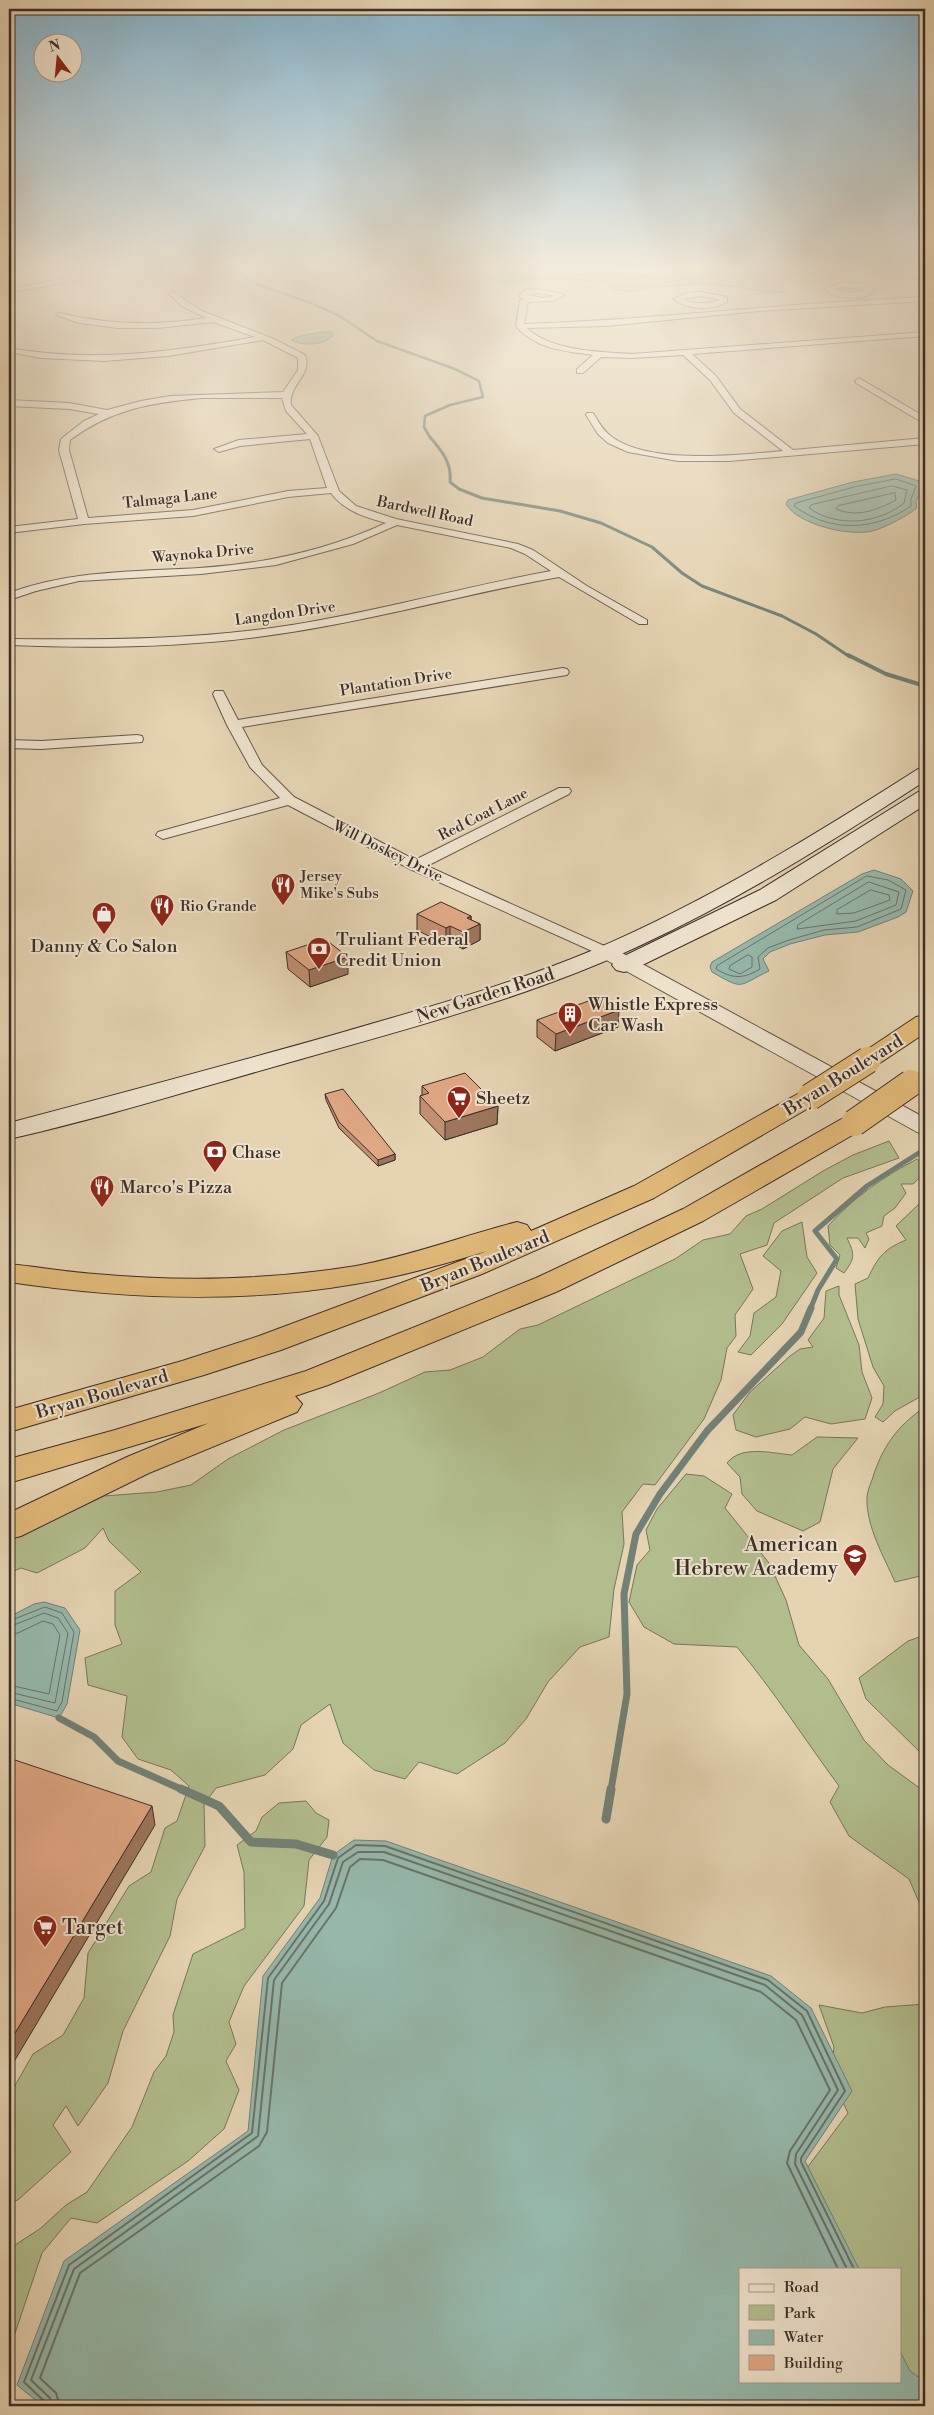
<svg xmlns="http://www.w3.org/2000/svg" width="934" height="2415" font-family="'Libre Bodoni',serif">
  <style>
    .green { fill: #b2bd8e; stroke: #77765c }
    .water { fill: #96b8ab; stroke: #728177 }
    .lines { fill: none; stroke-linecap: round; stroke-linejoin: round }
    .shore-far1 { stroke: #69736a; stroke-width: 1 }
    .shore { stroke: #69736a; stroke-width: 2 }
    .stream-far5 { stroke: #728177; stroke-width: 2.5 }
    .stream-far4 { stroke: #728177; stroke-width: 3 }
    .stream-far3 { stroke: #728177; stroke-width: 4 }
    .stream-far2 { stroke: #728177; stroke-width: 5 }
    .stream-far1 { stroke: #728177; stroke-width: 7 }
    .stream { stroke: #728177; stroke-width: 9 }
    .minor-casing { stroke: #66574b; stroke-width: 2 }
    .tertiary-casing { stroke: #66574b; stroke-width: 2 }
    .secondary-casing { stroke: #3c2e29; stroke-width: 2 }
    .motorway-casing { stroke: #3c2e29; stroke-width: 2 }
    .minor { fill: #eee2cd; fill-rule: evenodd }
    .tertiary { fill: #eee2cd; fill-rule: evenodd }
    .secondary { fill: #eee2cd; fill-rule: evenodd }
    .motorway { fill: #e2ba79; fill-rule: evenodd }
    .motorway-bridge-casing { stroke: #3c2e29; stroke-width: 28; stroke-linecap: butt }
    .motorway-bridge { stroke: #e2ba79; stroke-width: 26 }
    .wall { fill: #c19072; stroke: #3c2e29 }
    .shaded-wall { fill: #9d755c; stroke: #3c2e29 }
    .building { fill: #e0a784; stroke: #3c2e29 }
    .labels { text-anchor: middle; stroke-width: 4; stroke-linejoin: round; paint-order: stroke }
    .far-street-label { font-size: 15px; fill: #3c2e29; stroke: #eee2cd }
    .far-poi-label { font-size: 15px; fill: #3c2e29; stroke: #eee2cd; text-anchor: start }
    .poi-label { font-size: 18px; fill: #3c2e29; stroke: #eee2cd; text-anchor: start }
    .street-label { font-size: 18px; fill: #3c2e29; stroke: #eee2cd }
    .near-poi-label { font-size: 21px; fill: #3c2e29; stroke: #eee2cd; text-anchor: end }
  </style>
  <rect width="100%" height="100%" fill="#e5d3b2"/>
  <filter id="stains"><feTurbulence type="fractalNoise" baseFrequency=".004" numOctaves="4"/><feColorMatrix values="0 0 0 0 .2 0 0 0 0 .09 0 0 0 0 .02 0 0 0 .5 -.17"/></filter>
  <radialGradient id="worn" r=".72"><stop offset=".6" stop-color="#630" stop-opacity="0"/><stop offset="1" stop-color="#630" stop-opacity=".3"/></radialGradient>
  <path class="green" d="M474 270H607L625 275 678 277 758 270H881L925 276V280L853 271 792 274 782 284 785 292 769 293 740 287 703 284 646 288 632 292 613 289 603 281 543 279 493 282Z
    M889 1141 899 1158 843 1178 774 1223 767 1245 740 1254 753 1289 735 1315 736 1336 727 1348 721 1380 704 1419 655 1485 643 1484 622 1512 624 1544 614 1589 609 1637 580 1647 548 1682 526 1719 505 1743 457 1774 419 1762 405 1779 374 1770 343 1743 330 1704 301 1725 293 1749 265 1775 216 1788 204 1804 205 1846 177 1899 170 1936 123 2031 108 2083 78 2126 66 2106 53 2125 71 2152 19 2199 9 2205V2096L33 2054 63 2035 84 1998 88 1953 129 1886 151 1872 165 1828 177 1821 189 1786 171 1770 138 1759 122 1737 127 1696 88 1685 85 1658 122 1644 115 1625V1591L141 1572 109 1541 103 1528 85 1548 37 1573 21 1568 9 1573V1541L104 1496 157 1492 191 1485 228 1459 284 1430 379 1393 425 1372 450 1370 483 1357 520 1329 538 1325 675 1259 703 1240 730 1234 746 1216 762 1209 823 1171 853 1155Z
    M917 1159 925 1167V1173L913 1184H901L906 1193 895 1208 884 1216 882 1226 866 1233 869 1239 865 1248 858 1238H847C855 1255 855 1258 844 1273L836 1268 840 1255 830 1245 828 1226C854 1197 883 1177 917 1159Z
    M925 1185V1394L895 1411 883 1422 875 1417 883 1404 884 1386 873 1367 858 1319 855 1284 868 1278C878 1257 884 1249 906 1240L896 1226 919 1204Z
    M802 1222 807 1257 817 1273 782 1324 751 1355 738 1352 750 1336 754 1313 776 1297 781 1271 763 1256 782 1231Z
    M839 1286V1295L859 1345 862 1372 872 1398 865 1419 831 1424 805 1417 790 1429 756 1437 736 1430 733 1415 750 1392 790 1356 800 1349 813 1347 808 1340 824 1318 826 1291Z
    M925 1407V1575L895 1582C884 1557 866 1526 867 1498 867 1492 870 1485 872 1480 882 1447 897 1426 925 1407Z
    M817 1437 858 1438 833 1469 820 1522 803 1531 757 1511 742 1494 740 1477 727 1463C741 1445 771 1453 792 1455Z
    M686 1474 704 1476 732 1494 725 1508 769 1563 786 1600 799 1645 828 1679 864 1740 888 1765 925 1792V1916L909 1879 849 1836 830 1802 839 1786C805 1740 774 1691 737 1647L674 1644 644 1627 629 1602 637 1565 650 1550 646 1530 657 1509Z
    M925 1635V1757L866 1699 859 1678 908 1641Z
    M306 1801 316 1813 329 1820 327 1837 309 1860 304 1906 244 1986 229 2022 236 2044 226 2061 239 2090 224 2129 188 2161 97 2223 71 2218 42 2253 9 2351V2249L41 2228 66 2205 87 2192 132 2127 154 2072 166 2056 174 2032 173 2015 193 1954 245 1928 244 1872 237 1845 256 1831 262 1817 279 1803Z
    M925 2004V2406L900 2381V2269H845L804 2172 848 2113 831 2077 834 2047 819 2005 862 2013 885 2007Z"/>
  <path class="water" d="M322 332H332L333 335C325 346 302 346 291 340L300 336Z
    M896 474 919 481 924 486 916 501 917 508C905 517 890 525 876 530 853 538 798 525 786 504L788 500 853 482Z
    M874 870 901 879 913 891 906 912 898 917 858 932 825 935 790 944 770 952 763 959 769 971C737 986 745 991 712 972L710 967 712 962 862 874Z
    M44 1602 65 1608 80 1630 67 1704 59 1718 9 1703V1617L34 1604Z
    M354 1840 386 1841 771 1976 811 2008 852 2091 805 2161 859 2269H740V2381H900V2351L910 2371 925 2382V2406H43L17 2385 64 2261 248 2131 263 1976 320 1898 333 1855Z"/>
  <g class="lines">
    <path class="shore-far1" d="M896 479 916 486 911 499V506C874 531 831 533 794 506L796 503 854 487Z
      M892 486 907 490 904 503C878 524 837 528 809 508L811 505Z
      M895 493 896 500C877 510 857 518 836 509L838 506Z
      M867 876 888 880 906 890 901 909 857 927 824 930 789 940 768 948 758 957 760 969C743 979 733 979 716 969L717 966Z
      M869 882 899 892 896 905 856 921 797 929 798 925Z
      M871 890 889 895 890 900 854 913 837 914V910Z
      M748 955 752 957V967L740 974 729 969 730 966Z
      M9 1621 45 1607 62 1613 74 1632 62 1702 57 1711 9 1698
      M9 1627 44 1613 58 1618 68 1633 55 1703 9 1692
      M9 1634 18 1633 43 1621 53 1624 60 1635 49 1694 9 1685"/>
    <path class="shore" d="M46 2406 44 2401 24 2382 69 2265 252 2133 268 1978 324 1901 338 1858 356 1845 385 1846 768 1980 807 2011 845 2091 801 2158V2162L854 2269
      M52 2406 50 2398 31 2380 74 2269 258 2136 274 1980 329 1904 343 1862 358 1852H384L765 1985 802 2015 838 2090 796 2154 795 2164 847 2269
      M60 2406 56 2393 40 2378 80 2273 259 2146 267 2132 282 1983 336 1908 350 1867 360 1859 383 1860 761 1992 796 2020 830 2090 790 2151 787 2163 838 2269"/>
    <path class="stream-far5" d="M232 270 259 285 308 302 338 315 377 341 455 369 479 381 483 397 450 405 425 416 424 427 431 439"/>
    <path class="stream-far4" d="M430 437C442 451 452 463 450 482L459 489 482 498 560 511 601 523 652 547 682 573 702 586 782 616 816 634 850 657"/>
    <path class="stream-far3" d="M848 655 886 674 925 686"/>
    <path class="stream-far2" d="M810 1310 818 1290 837 1259 815 1231 867 1186 925 1149"/>
    <path class="stream-far1" d="M59 1718 94 1737 118 1761 183 1790
      M611 1790 627 1694 624 1594 636 1534 660 1494 707 1431 801 1332 811 1308"/>
    <path class="stream" d="M181 1789 219 1806 251 1842 296 1844 333 1855
      M606 1819 611 1789"/>
    <defs>
      <path id="minor" d="M105 271 107 274 9 293V289Z
        M844 282 864 284 875 290C865 302 835 299 824 289ZM844 287 866 290 854 293 833 289Z
        M539 289 565 295 553 301 528 302 524 324C658 320 791 302 925 297V301L759 311 606 326 527 328C550 351 600 352 632 354L925 332V336L692 354 716 376 740 409 793 450 925 438V444L729 461H678L628 452 608 443 598 434 586 415 587 413H593C599 422 603 431 612 437 651 465 737 455 783 451L734 413 710 380 683 355 632 358 601 357 583 373H577V369L593 355C565 351 535 349 516 326L520 301 523 299 519 296 525 290ZM539 293 555 296 543 298 528 295Z
        M173 292 202 311 274 339 305 355C313 375 288 385 291 405L318 436 339 491 356 506 396 519 518 544 533 550 587 586 647 620V624H639L559 577C469 593 382 618 292 632 199 647 103 649 9 645V639C103 640 198 640 292 625 379 611 464 587 551 571L525 554 511 548 397 525 353 544 276 565 201 574 79 581 36 591 9 600V593C71 570 134 572 199 568 264 564 328 550 386 523 365 517 344 511 331 493L288 497 193 516 84 524 9 533V527L78 519 59 450 61 439 84 421 99 414 69 409 9 406V400L69 403 107 410 141 401 170 396 283 392 298 370V358L263 340 168 356 104 361 41 358 9 352V348C94 363 171 352 255 337L213 322 158 328H118L79 323 56 315 60 313C109 325 156 326 206 318L182 306 169 294ZM201 398H282L286 411 307 434 239 440 214 449 219 452 240 446 310 439 327 488 288 491 193 510 88 518 69 450 70 440C112 409 150 403 201 398Z
        M701 292 727 297V302C713 311 686 310 674 299L686 293ZM701 296 720 300C711 304 693 305 683 299Z
        M859 378 925 417V424L856 383 855 381Z
        M563 668 567 669 569 672 567 675 242 727 262 765 294 797 415 860 559 788H569L571 791 569 794 427 866 611 949 614 952 611 955H601L410 869 288 805 163 839 156 835 158 832 280 798 250 767 227 725 213 694 215 691H223L238 720Z
        M137 735 142 736 143 739 142 742 41 749 9 748V740L41 741Z"/>
      <path id="tertiary" d="M888 270 925 272V278L892 273Z
        M606 946 613 948 925 1118V1134L917 1132 599 956 596 952 599 948Z"/>
      <path id="secondary" d="M925 767V781C833 841 740 899 641 945 528 998 406 1029 287 1063 195 1089 102 1118 9 1139V1123C122 1093 235 1063 347 1031 429 1007 512 984 591 951 706 902 813 836 918 769Z
        M925 790V805L776 900 632 970 624 972 616 970 612 965 616 960 760 890 918 792Z"/>
      <path id="motorway" d="M925 1015V1033L877 1065 868 1067 859 1065 856 1060 859 1055 916 1017Z
        M810 1089 819 1092 823 1097 819 1102 654 1198 482 1274 281 1350 204 1375 9 1432V1410L182 1361 259 1336 487 1251C444 1264 400 1277 355 1284 240 1304 124 1299 9 1282V1264C38 1267 66 1272 95 1274 182 1282 270 1280 356 1266 411 1256 463 1236 517 1222L527 1225 531 1231 634 1186 801 1092Z
        M854 1115 863 1117 867 1123 863 1129 703 1221 556 1292 328 1385 295 1396 302 1404 297 1412 149 1473 21 1536 9 1539V1513L127 1457 209 1423 9 1483V1459L115 1430 306 1371 536 1278 683 1209 845 1117Z"/>
    </defs>
    <use href="#minor" class="minor-casing"/>
    <use href="#tertiary" class="tertiary-casing"/>
    <use href="#secondary" class="secondary-casing"/>
    <use href="#motorway" class="motorway-casing"/>
    <use href="#minor" class="minor"/>
    <use href="#tertiary" class="tertiary"/>
    <use href="#secondary" class="secondary"/>
    <use href="#motorway" class="motorway"/>
    <defs>
      <path id="motorway-bridge" d="M810 1097 868 1060
        M854 1123 911 1083"/>
    </defs>
    <use href="#motorway-bridge" class="motorway-bridge-casing"/>
    <use href="#motorway-bridge" class="motorway-bridge"/>
  </g>
  <path class="wall" d="M417 914 471 916V920L480 924V940L463 949 450 942 446 945 417 930Z
    M286 952 348 974 310 987 288 969Z
    M537 1020 618 1027 555 1051 537 1037Z
    M422 1086 498 1106 497 1124 445 1140 420 1114V1096L422 1095Z
    M325 1094 395 1154V1160L378 1166 339 1128 326 1100Z"/>
  <path class="shaded-wall" d="M471 916V928L480 924V940L463 949V932L467 918Z
    M450 926V942L446 945V928Z
    M348 957V974L310 987 309 970Z
    M619 1010 618 1027 555 1051 556 1034Z
    M498 1106 497 1124 445 1140V1122Z
    M395 1154V1160L378 1166V1160Z
    M152 1806 155 1825 9 2070V2043Z"/>
  <path class="building" d="M441 902 471 916 467 918 480 924 463 932 450 926 446 928 417 914Z
    M325 939 348 957 309 970 286 952Z
    M602 996 619 1010 556 1034 537 1020Z
    M465 1073 498 1106 445 1122 420 1096 429 1093 422 1086Z
    M343 1089 395 1154 378 1160 339 1122 325 1094Z
    M9 1758 152 1806 9 2043Z"/>
  <linearGradient id="sky" x2="0" y2="1"><stop stop-color="#87b6d0"/><stop offset="0.44" stop-color="#f3ebdc"/><stop offset="1" stop-color="#f3ebdc" stop-opacity="0"/></linearGradient>
  <rect width="934" height="609" fill="url(#sky)"/>
  <defs>
    <symbol id="restaurant-pin" viewBox="-11 -11 22 30"><path d="M0 17L-7.5 6A9.5 9.5 0 1 1 7.5 6Z" fill="#8f2418" stroke="#eee2cd"/><path d="M-5-6h1v4h1v-4h1v4h1v-4h1v5L-1.5 .5V6h-2V.5L-5-1ZM5-6V6H3V1.5H1.5Q1.5-4 5-6Z" fill="#fff"/></symbol>
    <symbol id="shop-pin" viewBox="-11 -11 22 30"><path d="M0 17L-7.5 6A9.5 9.5 0 1 1 7.5 6Z" fill="#8f2418" stroke="#eee2cd"/><path d="M-5-2.5h2.3a2.7 3.5 0 0 1 5.4 0H5L5.5 6h-11ZM-1.5-2.5h3a1.5 2.3 0 0 0-3 0Z" fill="#fff"/></symbol>
    <symbol id="bank-pin" viewBox="-11 -11 22 30"><path d="M0 17L-7.5 6A9.5 9.5 0 1 1 7.5 6Z" fill="#8f2418" stroke="#eee2cd"/><path d="M-6-4H6V4H-6ZM0-2.3a2.3 2.3 0 1 0 0 4.6a2.3 2.3 0 1 0 0-4.6Z" fill="#fff"/></symbol>
    <symbol id="building-pin" viewBox="-11 -11 22 30"><path d="M0 17L-7.5 6A9.5 9.5 0 1 1 7.5 6Z" fill="#8f2418" stroke="#eee2cd"/><path d="M-4-6H4V6H1V3H-1V6H-4ZM-2.5-4.3h1.7v1.8h-1.7ZM.8-4.3h1.7v1.8H.8ZM-2.5-1h1.7V.8h-1.7ZM.8-1h1.7V.8H.8Z" fill="#fff"/></symbol>
    <symbol id="supermarket-pin" viewBox="-11 -11 22 30"><path d="M0 17L-7.5 6A9.5 9.5 0 1 1 7.5 6Z" fill="#8f2418" stroke="#eee2cd"/><path d="M-6-5.5h2.5l.6 2H6L4.5 2H-2.5L-4.4-4H-6ZM-1.5 3.2a1.3 1.3 0 1 0 .1 0ZM3 3.2a1.3 1.3 0 1 0 .1 0Z" fill="#fff"/></symbol>
    <symbol id="school-pin" viewBox="-11 -11 22 30"><path d="M0 17L-7.5 6A9.5 9.5 0 1 1 7.5 6Z" fill="#8f2418" stroke="#eee2cd"/><path d="M0-5L7-2L0 1L-7-2ZM-4 1L0 2.5L4 1V4Q0 6-4 4Z" fill="#fff"/></symbol>
  </defs>
  <g fill-rule="evenodd">
    <use href="#restaurant-pin" x="269" y="871" width="28" height="38"/>
    <use href="#restaurant-pin" x="148" y="892" width="28" height="38"/>
    <use href="#shop-pin" x="90" y="900" width="28" height="38"/>
    <use href="#bank-pin" x="305" y="935" width="28" height="38"/>
    <use href="#building-pin" x="556" y="1000" width="28" height="38"/>
    <use href="#supermarket-pin" x="445" y="1084" width="28" height="38"/>
    <use href="#bank-pin" x="201" y="1138" width="28" height="38"/>
    <use href="#restaurant-pin" x="88" y="1173" width="28" height="38"/>
    <use href="#school-pin" x="841" y="1542" width="28" height="38"/>
    <use href="#supermarket-pin" x="31" y="1913" width="28" height="38"/>
  </g>
  <g class="labels">
    <g class="far-street-label">
      <text transform="translate(170 498) rotate(-6)" y="5">Talmaga Lane</text>
      <text transform="translate(425 511) rotate(12)" y="5">Bardwell Road</text>
      <text transform="translate(203 553) rotate(-5)" y="5">Waynoka Drive</text>
      <text transform="translate(285 613) rotate(-8)" y="5">Langdon Drive</text>
      <text transform="translate(396 682) rotate(-9)" y="5">Plantation Drive</text>
      <text transform="translate(483 814) rotate(-27)" y="5">Red Coat Lane</text>
      <text transform="translate(388 851) rotate(26)" y="5">Will Doskey Drive</text>
    </g>
    <g class="far-poi-label">
      <text x="300" y="881">Jersey<tspan x="300" dy="17">Mike's Subs</tspan></text>
      <text x="180" y="911">Rio Grande</text>
    </g>
    <g class="poi-label">
      <text x="336" y="945">Truliant Federal<tspan x="336" dy="21">Credit Union</tspan></text>
      <text x="104" y="952" text-anchor="middle">Danny &amp; Co Salon</text>
      <text x="588" y="1010">Whistle Express<tspan x="588" dy="21">Car Wash</tspan></text>
      <text x="476" y="1104">Sheetz</text>
      <text x="232" y="1158">Chase</text>
      <text x="120" y="1193">Marco's Pizza</text>
    </g>
    <g class="street-label">
      <text transform="translate(485 995) rotate(-18)" y="6">New Garden Road</text>
      <text transform="translate(843 1075) rotate(-32)" y="6">Bryan Boulevard</text>
      <text transform="translate(485 1261) rotate(-22)" y="6">Bryan Boulevard</text>
      <text transform="translate(102 1394) rotate(-16)" y="6">Bryan Boulevard</text>
    </g>
    <g class="near-poi-label">
      <text x="838" y="1551">American<tspan x="838" dy="24">Hebrew Academy</tspan></text>
      <text x="62" y="1934" text-anchor="start">Target</text>
    </g>
  </g>
  <rect width="934" height="2415" fill="none" stroke="#e5d3b2" stroke-width="30"/>
  <rect x="10" y="10" width="914" height="2395" fill="none" stroke="#3c2e29" stroke-width="2.5"/>
  <rect x="15" y="15" width="904" height="2385" fill="none" stroke="#3c2e29"/>
  <rect x="739" y="2268" width="162" height="115" fill="#eee2cd" stroke="#a79a8b"/>
  <rect x="749" y="2284" width="25" height="8" fill="#eee2cd" stroke="#a79a8b"/>
  <text x="784" y="2292" font-size="15" fill="#3c2e29">Road</text>
  <rect x="749" y="2305" width="25" height="15" fill="#b2bd8e" stroke="#a79a8b"/>
  <text x="784" y="2318" font-size="15" fill="#3c2e29">Park</text>
  <rect x="749" y="2330" width="25" height="15" fill="#96b8ab" stroke="#a79a8b"/>
  <text x="784" y="2342" font-size="15" fill="#3c2e29">Water</text>
  <rect x="749" y="2355" width="25" height="15" fill="#e0a784" stroke="#a79a8b"/>
  <text x="784" y="2368" font-size="15" fill="#3c2e29">Building</text>
  <g transform="translate(58 58) rotate(344)"><circle r="24" fill="#eee2cd" stroke="#a79a8b"/>
  <path d="M0-4L9 19L0 12L-9 19Z" fill="#8f2418"/>
  <text y="-8" font-size="14" font-weight="bold" text-anchor="middle" fill="#3c2e29">N</text>
  </g>
  <rect width="100%" height="100%" filter="url(#stains)"/>
  <rect width="100%" height="100%" fill="url(#worn)"/>
</svg>
